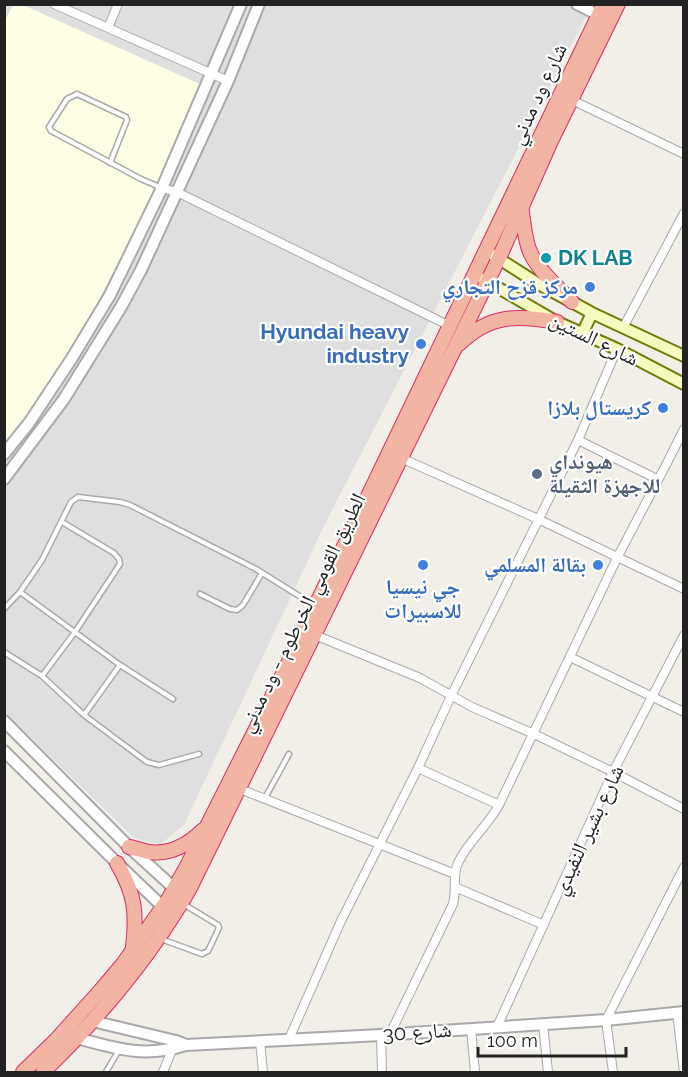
<svg xmlns="http://www.w3.org/2000/svg" width="688" height="1077" font-family="Raleway,'Noto Naskh Arabic',sans-serif">
  <style>
    .residential { fill: #e0dfdf }
    .education { fill: #ffffe5 }
    .lines { fill: none; stroke-linecap: round; stroke-linejoin: round }
    .service-casing { stroke: #a9a9a9; stroke-width: 7 }
    .minor-casing { stroke: #a9a9a9; stroke-width: 10 }
    .tertiary-casing { stroke: #a9a9a9; stroke-width: 14 }
    .secondary-casing { stroke: #707d05; stroke-width: 14 }
    .trunk-casing { stroke: #dc2a67; stroke-width: 16 }
    .service { stroke: #fff; stroke-width: 4 }
    .minor { stroke: #fff; stroke-width: 8 }
    .tertiary { stroke: #fff; stroke-width: 10 }
    .secondary { stroke: #f7fabf; stroke-width: 10 }
    .trunk { stroke: #f2b4a3; stroke-width: 14 }
    .culture-dot { fill: #0f9aa8; stroke: #fff; stroke-width: 2 }
    .shop-dot { fill: #3f7fe0; stroke: #fff; stroke-width: 2 }
    .service-dot { fill: #5c6f8a; stroke: #fff; stroke-width: 2 }
    .labels { text-anchor: middle; stroke-width: 4.5; stroke-linejoin: round; paint-order: stroke }
    .street-label { font-size: 21px; fill: #222; stroke: #fff }
    .culture-label { font-size: 21px; font-weight: bold; fill: #0d838f; stroke: #fff; text-anchor: start }
    .shop-label { font-size: 21px; font-weight: bold; fill: #366cbe; stroke: #fff; text-anchor: end }
    .service-label { font-size: 21px; font-weight: bold; fill: #4e5e75; stroke: #fff; text-anchor: start }
  </style>
  <rect width="100%" height="100%" fill="#f2efe9"/>
  <path class="residential" d="M4 5H592L325 524 184 825 161 844 134 838 5 712Z"/>
  <path class="education" d="M13 5H23L202 85 156 188 83 331 23 424 5 445 4 23Z"/>
  <g class="lines">
    <defs>
      <path id="service" d="M110 163 127 120 126 117 77 94 67 99 49 127 51 131 55 133 141 179 162 188
        M20 592 120 665 173 699
        M200 594 230 609 237 610 243 605 262 573
        M4 609 20 592 42 560 71 502 78 497 120 502 130 505 256 569 312 604
        M4 652 42 676 84 715 147 762 159 765 199 754
        M42 676 75 632 120 564 119 559 114 553 62 522
        M84 715 120 665
        M265 798 289 754
        M161 939 202 954 208 951 219 928 218 925 185 905
        M106 1072 119 1050"/>
      <path id="minor" d="M54 4 228 81
        M108 28 118 4
        M572 100 684 154
        M162 188 177 192 450 326
        M623 328 684 213
        M578 440 657 479
        M401 458 538 519 684 589
        M315 635 420 678 472 707 534 734 613 772 684 809
        M570 657 684 712
        M418 768 499 805
        M240 789 455 874
        M455 887 544 925
        M677 1012 684 1072
        M543 1024 548 1072
        M497 1027 613 772 684 635
        M471 1029 475 1072
        M390 1034 453 904C457 890 452 876 458 863 468 841 488 826 499 805L617 558 668 461 684 429
        M381 1035 382 1072
        M289 1039 341 921 418 768 451 696 578 440 617 349
        M260 1041 263 1072
        M163 1072 172 1050
        M613 1072 606 1020 684 867"/>
      <path id="tertiary" d="M577 4 599 15
        M4 454 29 423 72 358 110 295 162 188 241 4
        M4 479 64 399 121 307 141 270 228 81 259 4
        M4 721 129 847 175 889
        M4 751 117 863 163 907
        M92 1021 176 1041 186 1045
        M77 1038C117 1049 145 1058 186 1045L381 1035 606 1020 684 1012"/>
      <path id="secondary" d="M493 255 537 283 592 313 684 356
        M483 279 557 322 617 349 684 384
        M582 334 592 313"/>
      <path id="trunk" d="M521 206C524 222 524 240 531 254 540 272 558 287 572 302
        M459 344C490 314 517 315 557 322
        M129 847C135 848 141 850 148 852 170 855 188 845 203 830
        M117 863C135 894 137 912 133 947
        M23 1072 56 1040 101 990 123 964 169 898 186 868 268 705 604 4
        M43 1072C99 1018 151 956 190 888L499 258 551 141 618 4"/>
    </defs>
    <use href="#service" class="service-casing"/>
    <use href="#minor" class="minor-casing"/>
    <use href="#tertiary" class="tertiary-casing"/>
    <use href="#secondary" class="secondary-casing"/>
    <use href="#trunk" class="trunk-casing"/>
    <use href="#service" class="service"/>
    <use href="#minor" class="minor"/>
    <use href="#tertiary" class="tertiary"/>
    <use href="#secondary" class="secondary"/>
    <use href="#trunk" class="trunk"/>
  </g>
  <circle class="culture-dot" cx="546" cy="258" r="6"/>
  <g class="shop-dot">
    <circle cx="590" cy="287" r="6"/>
    <circle cx="421" cy="344" r="6"/>
    <circle cx="663" cy="408" r="6"/>
    <circle cx="423" cy="565" r="6"/>
    <circle cx="598" cy="565" r="6"/>
  </g>
  <circle class="service-dot" cx="537" cy="474" r="6"/>
  <g class="labels">
    <g class="street-label">
      <text transform="translate(538 94) rotate(-65)" y="7">شارع ود مدني</text>
      <text transform="translate(594 339) rotate(26)" y="7">شارع الستين</text>
      <text transform="translate(302 613) rotate(-64)" y="7">الطريق القومي الخرطوم - ود مدني</text>
      <text transform="translate(588 830) rotate(-65)" y="7">شارع بشير النفيدي</text>
      <text transform="translate(417 1032) rotate(-4)" y="7">شارع 30</text>
    </g>
    <g class="culture-label">
      <text x="558" y="265">DK LAB</text>
    </g>
    <g class="shop-label">
      <text x="578" y="294">مركز قزح التجاري</text>
      <text x="409" y="339">Hyundai heavy<tspan x="409" dy="24">industry</tspan></text>
      <text x="651" y="415">كريستال بلازا</text>
      <text x="586" y="572">بقالة المسلمي</text>
      <text x="423" y="594" text-anchor="middle">جي نيسيا<tspan x="423" dy="24">للاسبيرات</tspan></text>
    </g>
    <g class="service-label">
      <text x="549" y="469">هيونداي<tspan x="549" dy="24">للاجهزة الثقيلة</tspan></text>
    </g>
  </g>
  <rect width="688" height="1077" fill="none" stroke="#222222" stroke-width="12"/>
  <path d="M478 1047v9h148v-9" fill="none" stroke="#222222" stroke-width="3"/>
  <text x="487" y="1047" font-size="18" fill="#222222" stroke="#ffffff" stroke-width="4.5" paint-order="stroke">100 m</text>
</svg>
